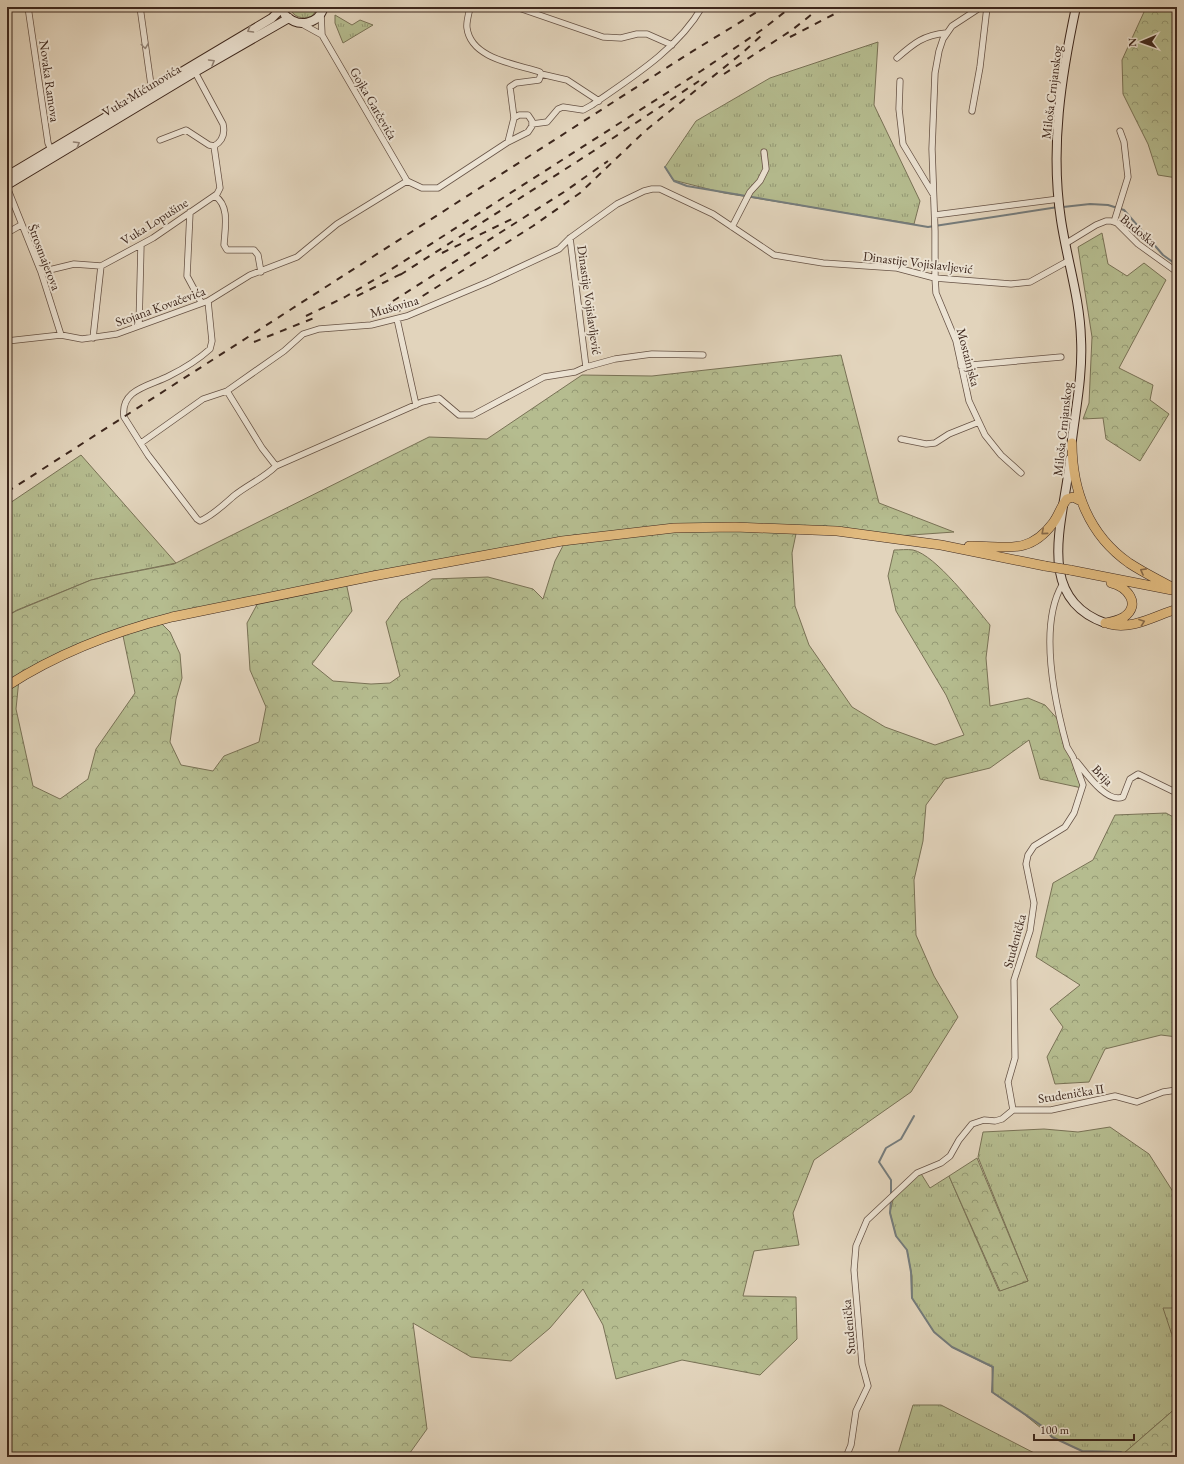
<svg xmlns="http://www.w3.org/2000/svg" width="1184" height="1464" font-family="'EB Garamond',serif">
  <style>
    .grass { fill: url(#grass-tufts); stroke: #797256 }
    .forest { fill: url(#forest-crowns); stroke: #797256; fill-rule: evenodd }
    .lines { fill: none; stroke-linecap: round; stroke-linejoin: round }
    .stream { stroke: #757c7c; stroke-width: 2 }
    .street-casing { stroke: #665245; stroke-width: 7 }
    .secondary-casing { stroke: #3d271d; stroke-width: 10 }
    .primary-casing { stroke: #3d271d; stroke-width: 10 }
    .street { stroke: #ece3d3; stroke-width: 5.5 }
    .secondary { stroke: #ece3d3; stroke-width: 8 }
    .primary { stroke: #e1ba7e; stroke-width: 9 }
    .rail { stroke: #3d271d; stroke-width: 2; stroke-dasharray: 7 7; stroke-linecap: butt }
    .primary-bridge-casing { stroke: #3d271d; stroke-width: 10; stroke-linecap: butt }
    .primary-bridge { stroke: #e1ba7e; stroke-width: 9 }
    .oneway { stroke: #948578 }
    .oneway2 { stroke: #876949 }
    .labels { text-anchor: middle; stroke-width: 4; stroke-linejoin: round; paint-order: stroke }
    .street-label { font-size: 13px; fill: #3d271d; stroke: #ece3d3 }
  </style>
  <defs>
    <pattern id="grass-tufts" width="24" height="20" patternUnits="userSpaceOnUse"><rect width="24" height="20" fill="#b5bc8f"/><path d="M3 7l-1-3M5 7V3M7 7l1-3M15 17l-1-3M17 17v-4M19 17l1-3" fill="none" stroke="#949974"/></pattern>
    <pattern id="forest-crowns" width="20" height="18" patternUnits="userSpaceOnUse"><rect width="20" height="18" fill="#b5bc8f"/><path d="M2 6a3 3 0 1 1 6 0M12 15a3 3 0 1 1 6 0" fill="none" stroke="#949974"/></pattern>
  </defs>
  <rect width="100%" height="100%" fill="#e2d4bc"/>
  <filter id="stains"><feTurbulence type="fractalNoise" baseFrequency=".005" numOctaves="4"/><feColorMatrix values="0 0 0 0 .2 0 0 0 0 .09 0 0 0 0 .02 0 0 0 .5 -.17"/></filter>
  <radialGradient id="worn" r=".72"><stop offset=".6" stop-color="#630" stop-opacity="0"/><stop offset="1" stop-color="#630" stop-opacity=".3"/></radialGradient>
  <path class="grass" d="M289 7H319L312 16C302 20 293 17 289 7Z
    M335 15 352 25 360 20 373 25 343 43 335 23Z
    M878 42 874 105 920 201 914 224 724 193 673 180 665 167 696 121 770 78Z
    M81 455 176 563 91 580 17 610 7 616V505Z
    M1110 1127 1149 1154 1177 1198V1308L1171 1332 1177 1344V1407L1123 1454 1084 1452 1052 1437 1019 1410 993 1393 992 1367 952 1347 934 1332 912 1298V1276L907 1250 896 1236 890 1212 895 1192 920 1172 930 1188 949 1176 999 1291 1028 1281 978 1157 983 1132 1044 1129 1078 1132Z
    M913 1405H941L1042 1457H897Z"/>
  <path class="forest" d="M1148 7H1177V178L1158 175 1148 144 1123 94 1122 60 1144 12Z
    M1102 233 1108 264 1127 276 1144 263 1166 280 1119 368 1153 385 1150 400 1169 414 1140 461 1106 439 1103 418 1083 419 1089 403 1092 337 1078 247Z
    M841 355 879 503 954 532 883 537 797 529 792 553 795 606 809 645 852 707 885 727 935 745 964 735 946 695 896 611 888 576 894 550C900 550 907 549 913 550 936 555 975 607 990 625L986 658 990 706 1028 698 1045 705 1061 723 1082 788 1040 779 1029 740 990 768 945 779 926 805 923 841 914 880 916 935 934 976 958 1017 911 1092 814 1160 793 1213 799 1245 754 1251 743 1296 796 1297 797 1339 760 1375 682 1360 616 1379 603 1325 583 1289 550 1328 511 1361 471 1357 413 1323 427 1429 407 1457H7V616L16 611 91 580 174 564 429 437 487 439 582 375 652 376ZM565 542 555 561 543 599 533 589 488 577 432 579 401 601 386 622 400 676 390 683 371 684 333 681 312 664 352 611 346 582ZM260 599 247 623 250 670 266 707 259 742 224 756 213 771 181 765 170 742 176 699 182 678 180 654 170 632 159 621ZM122 631 135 693 96 749 88 779 60 799 33 786 16 709 19 679Z
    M1166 813 1177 819V1037L1161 1035 1105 1049 1089 1082 1055 1084 1047 1057 1063 1027 1050 1009 1080 985 1036 957 1053 883 1093 860 1115 815Z
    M977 1158 1028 1281 1000 1291 949 1176Z
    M1163 1308H1177V1344L1171 1332Z
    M1177 1407V1457H1129L1123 1454Z"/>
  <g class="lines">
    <path class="stream" d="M665 167 674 181 687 186 928 227 1058 207
      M1063 207 1090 204 1108 205 1124 210 1163 255 1177 265
      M891 1196V1180L879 1162 886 1148 901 1139 914 1116
      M891 1200 890 1213 896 1236 907 1250 911 1272 912 1298 934 1332 952 1347 993 1367 992 1392 1042 1426 1052 1437 1082 1451 1121 1452 1128 1457"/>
    <defs>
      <path id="street" d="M28 7 48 143 52 152
        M140 7 151 85 155 91
        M470 7C469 14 466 22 467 28 471 59 516 64 540 72L541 74 539 80 516 83 510 87 514 118 508 142
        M516 7 603 37 621 38 637 34H647L672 45
        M981 7 952 26 943 39 939 51 935 73 932 149 935 231V278L936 293 956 341 969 401 985 435 1001 455 1021 473
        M321 14 322 35 407 181
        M302 24 322 35
        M897 58C914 43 924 35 946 33
        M541 74 567 80 599 101
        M900 81 899 109 903 144 933 194
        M972 111 980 67 987 7
        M532 124 547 122 558 109 563 107 583 110 592 105C631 78 678 49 702 7
        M160 140 186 130 209 145 214 146C223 141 225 133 223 124L195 72
        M407 181 422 188H438L508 142 528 132 532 126V121L528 115H519L514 118
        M7 187 41 272 61 335
        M215 196C230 206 225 228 224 245L227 250H254L258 255 261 272
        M190 212 187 276 201 302
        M935 215 1059 199
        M1114 222 1128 177 1124 142 1120 131
        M732 227 750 192 760 181 766 169 764 152
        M7 233 21 225
        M570 238 586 367
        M1065 244 1096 225 1106 221H1111L1117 223 1138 244 1177 272
        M41 272 74 264 101 266
        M208 301 212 341 210 349C199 359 183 369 169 376 150 386 120 389 124 417L148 455 197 519 200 521C214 515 224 504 235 495 249 484 264 478 276 466L422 402 439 398 459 415H473L544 377 575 372 586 367 615 359 652 354 703 355
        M397 319 416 405
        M139 326 141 245
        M93 338 101 266 153 238 217 194 220 188 214 146
        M7 341 61 335 82 339 117 334 208 301 250 275 297 257 337 224 407 181
        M961 366 1061 357
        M227 391 262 448 276 466
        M901 439 926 444 935 443 949 434 979 422
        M141 443 203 399 227 391 284 351 303 334 319 329 371 325 407 316 488 282 559 249 570 238 617 204 644 191 652 189H660L713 214 774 255 823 263 897 268 935 278 1011 284 1030 282 1068 261
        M1077 762C1086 773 1107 804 1123 797L1130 779 1138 774 1177 793
        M1013 1110H1051L1115 1096 1137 1102 1163 1092 1177 1090
        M846 1457 851 1445 856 1411 868 1386 862 1364 854 1270 856 1246 867 1220 917 1173 941 1163 950 1156 959 1140 972 1124 984 1120 995 1121 1002 1119 1013 1110 1008 1082 1015 1058 1014 980 1030 931 1034 903 1026 864 1028 855 1034 846 1065 827 1074 813 1083 785 1073 757 1067 747C1055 703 1038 627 1062 585"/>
      <path id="secondary" d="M285 15C298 28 318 25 324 7
        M7 176 272 18 282 8
        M7 185 195 72 289 18
        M1071 448C1075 412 1083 376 1081 339 1080 299 1067 260 1061 220 1050 148 1061 77 1076 7
        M1070 459C1065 517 1032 597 1105 623"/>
      <path id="primary" d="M1072 443C1072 491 1089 535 1129 563 1144 573 1161 581 1177 590
        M969 546C1003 545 1028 557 1053 523 1059 515 1061 506 1067 499L1073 497 1081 501
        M1070 570 1172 590
        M1105 623C1111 622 1118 621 1124 617 1142 604 1127 587 1111 583
        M1109 624C1133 630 1154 616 1177 609
        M7 686C58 653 113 632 172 617L373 576 562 541 674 528 735 527 837 531 941 545 1045 566"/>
    </defs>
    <use href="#street" class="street-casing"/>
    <use href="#secondary" class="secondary-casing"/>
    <use href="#primary" class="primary-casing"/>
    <use href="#street" class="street"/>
    <use href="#secondary" class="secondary"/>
    <use href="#primary" class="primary"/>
    <path class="rail" d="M790 37 848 7
      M724 74 792 30 821 7
      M442 253 516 217
      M400 275 592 152 699 81
      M357 296 405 272
      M393 301 564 192 608 161
      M399 311 533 226 580 193 645 131 741 54 761 36
      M306 316 345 297 384 274 701 71 763 29 791 7
      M254 342 314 318
      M7 492 688 54 765 7"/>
    <defs>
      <path id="primary-bridge" d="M1045 566 1070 570"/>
    </defs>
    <use href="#primary-bridge" class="primary-bridge-casing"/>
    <use href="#primary-bridge" class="primary-bridge"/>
  </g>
  <defs><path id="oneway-chevron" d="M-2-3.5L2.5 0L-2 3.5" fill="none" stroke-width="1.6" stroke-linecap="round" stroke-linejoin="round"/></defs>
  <g class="oneway">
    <use href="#oneway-chevron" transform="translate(250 30) rotate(150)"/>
    <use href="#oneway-chevron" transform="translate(145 46) rotate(82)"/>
    <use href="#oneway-chevron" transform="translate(212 62) rotate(-30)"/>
    <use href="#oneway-chevron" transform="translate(77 144) rotate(-31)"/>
  </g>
  <g class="oneway2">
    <use href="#oneway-chevron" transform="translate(1044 532) rotate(139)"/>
    <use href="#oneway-chevron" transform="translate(1143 571) rotate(-152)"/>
    <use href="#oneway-chevron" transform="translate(1142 622) rotate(-20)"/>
  </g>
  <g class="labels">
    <g class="street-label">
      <text transform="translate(50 81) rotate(82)" y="5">Novaka Ramova</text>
      <text transform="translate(141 90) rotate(-31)" y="5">Vuka Mićunovića</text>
      <text transform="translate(1051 92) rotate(-83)" y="5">Miloša Crnjanskog</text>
      <text transform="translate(374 103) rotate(60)" y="5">Gojka Garčevića</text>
      <text transform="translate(154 221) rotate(-32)" y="5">Vuka Lopušine</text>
      <text transform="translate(1139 230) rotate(39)" y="5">Budoška</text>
      <text transform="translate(45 257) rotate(69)" y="5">Štrosmajerova</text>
      <text transform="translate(918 262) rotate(7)" y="5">Dinastije Vojislavljević</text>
      <text transform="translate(590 300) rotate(82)" y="5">Dinastije Vojislavljević</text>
      <text transform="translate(160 306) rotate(-20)" y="5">Stojana Kovačevića</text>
      <text transform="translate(394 306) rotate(-16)" y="5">Mušovina</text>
      <text transform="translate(969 357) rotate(75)" y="5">Mostainjska</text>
      <text transform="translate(1062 429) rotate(-84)" y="5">Miloša Crnjanskog</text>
      <text transform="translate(1103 775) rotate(46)" y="5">Brija</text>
      <text transform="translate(1014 941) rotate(-75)" y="5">Studenička</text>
      <text transform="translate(1071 1093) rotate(-9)" y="5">Studenička II</text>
      <text transform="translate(848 1327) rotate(-95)" y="5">Studenička</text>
    </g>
  </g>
  <rect width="1184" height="1464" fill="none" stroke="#e2d4bc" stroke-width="24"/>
  <rect x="8" y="8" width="1168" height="1448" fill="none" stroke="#3d271d" stroke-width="2"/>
  <rect x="12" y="12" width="1160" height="1440" fill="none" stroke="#3d271d"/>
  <g transform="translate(1142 42) rotate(268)" stroke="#ece3d3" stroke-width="3" paint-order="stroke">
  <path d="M0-3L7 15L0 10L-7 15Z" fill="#3d271d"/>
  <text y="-6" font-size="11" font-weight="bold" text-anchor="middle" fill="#3d271d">N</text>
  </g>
  <path d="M1034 1434v6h100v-6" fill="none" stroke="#3d271d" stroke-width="2"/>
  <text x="1040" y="1434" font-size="12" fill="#3d271d" stroke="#ece3d3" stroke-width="3" paint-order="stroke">100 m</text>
  <rect width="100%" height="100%" filter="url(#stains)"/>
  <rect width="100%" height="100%" fill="url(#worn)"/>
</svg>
